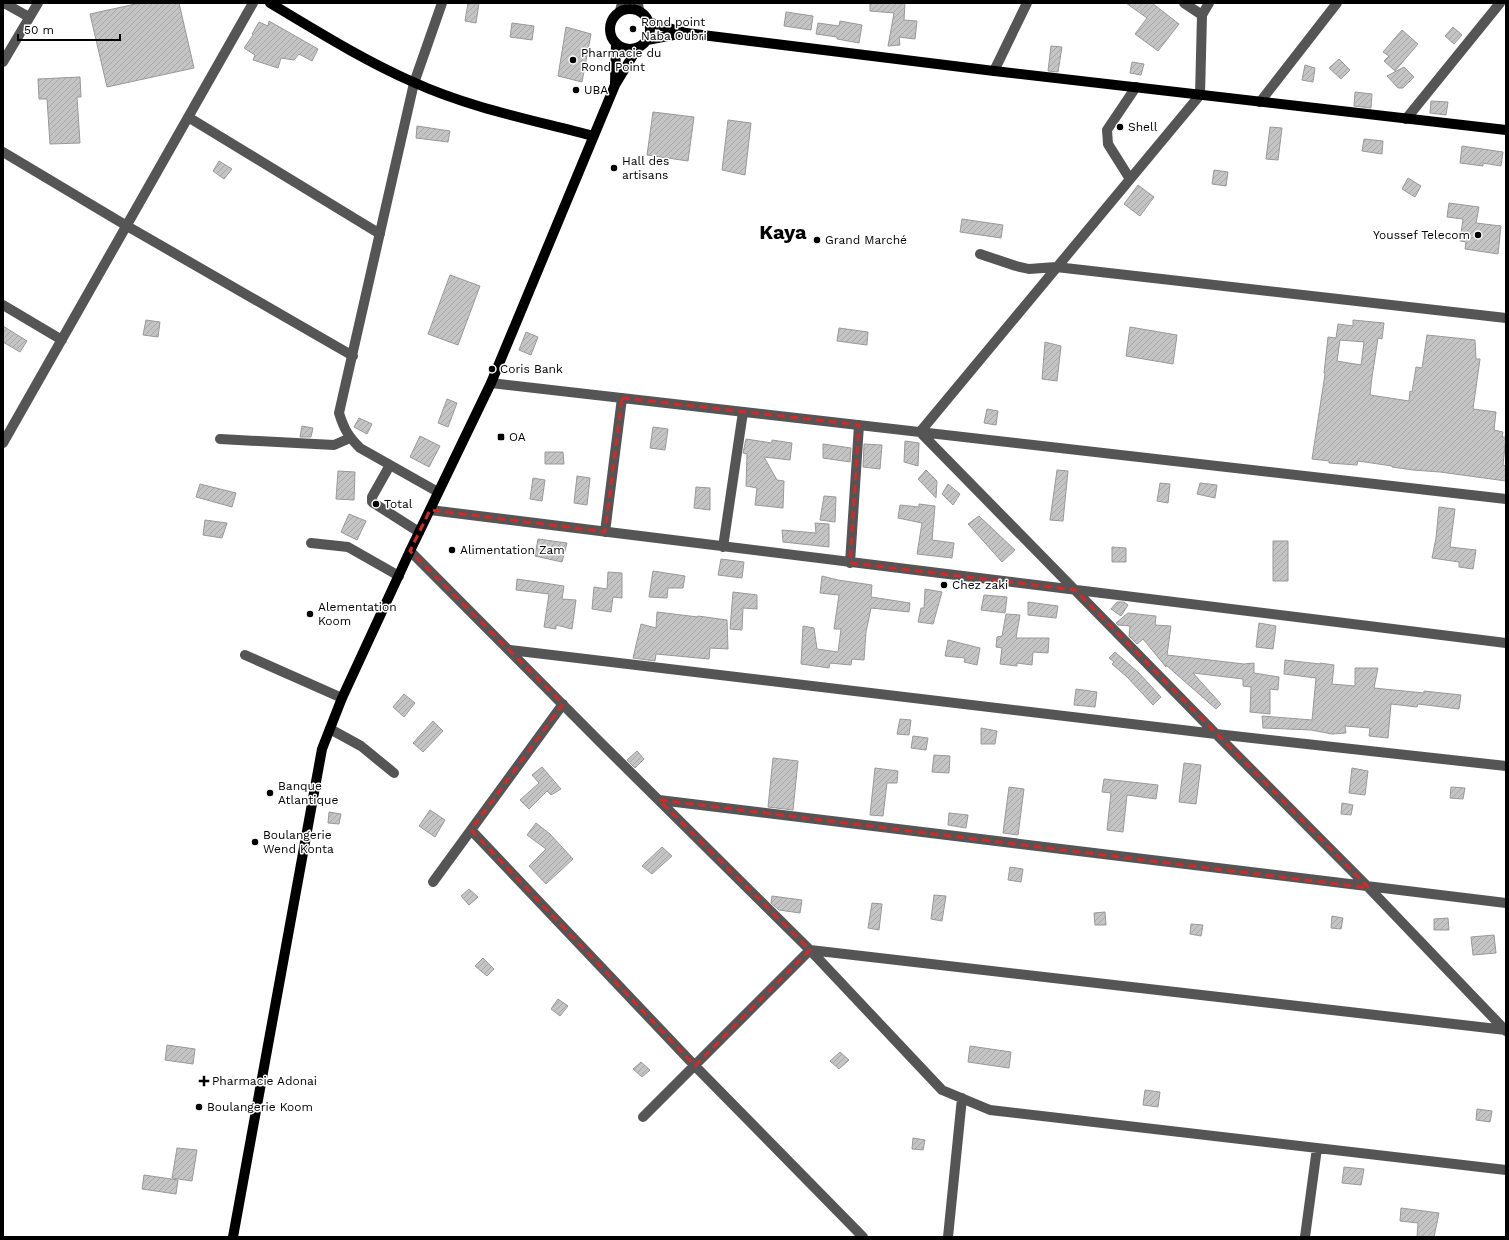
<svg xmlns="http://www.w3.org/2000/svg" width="1509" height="1240" font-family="'Work Sans',sans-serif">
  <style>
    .building { fill: url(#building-hatch); stroke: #999; fill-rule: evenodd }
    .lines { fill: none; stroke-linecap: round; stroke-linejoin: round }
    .minor { stroke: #555; stroke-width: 10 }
    .major { stroke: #000; stroke-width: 10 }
    .marked { fill: none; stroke: #d62828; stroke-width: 3; stroke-dasharray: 8 5; stroke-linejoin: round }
    .poi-dot { fill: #000; stroke: #fff; stroke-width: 1.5 }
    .labels { text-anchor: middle; stroke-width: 3; stroke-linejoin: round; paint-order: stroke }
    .poi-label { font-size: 12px; fill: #000; stroke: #fff; text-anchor: start }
    .town-label { font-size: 20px; font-weight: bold; fill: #000; stroke: #fff }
  </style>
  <defs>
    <pattern id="building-hatch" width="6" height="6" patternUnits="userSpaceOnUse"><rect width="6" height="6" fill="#c4c4c4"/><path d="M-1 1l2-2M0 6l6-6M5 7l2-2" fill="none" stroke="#a7a7a7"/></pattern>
  </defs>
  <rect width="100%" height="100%" fill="#fff"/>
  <path class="building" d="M140 3H179L194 68 107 87 90 14Z
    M468 3H479L476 23 465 21Z
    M870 3H905L904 20 917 21 915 39 899 37 900 45 888 46 894 13 870 11Z
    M1126 3H1152L1179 24 1158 51 1135 34 1147 18Z
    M786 12 813 16 811 30 784 26Z
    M269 21 318 49 312 61 299 54 294 60 281 58 278 68 253 60 255 55 244 48 253 35 252 34 259 22 268 26Z
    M840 21 862 25 859 43 837 39V37L816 34 818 23 839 26Z
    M512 23 534 26 532 40 510 37Z
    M566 27 591 34 582 82 558 76Z
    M1453 27 1462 35 1454 44 1445 36Z
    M1402 30 1418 44 1395 71 1384 61 1389 56 1383 52Z
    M1051 46 1062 47 1058 72 1048 71Z
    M1339 59 1350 70 1341 79 1329 68Z
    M1132 62 1144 64 1141 75 1130 73Z
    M1305 65 1315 68 1313 82 1302 80Z
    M1404 67 1414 77 1403 88H1398L1387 76Z
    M80 77 81 97H77L80 143 50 144 47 99H39L38 79Z
    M1355 92 1372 94 1371 108 1354 106Z
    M1431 101 1448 102 1446 115 1430 113Z
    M653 112 694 117 688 161 647 155Z
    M728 120 751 123 745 175 722 170Z
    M417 126 450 131 448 142 416 138Z
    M1270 127 1282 128 1278 160 1266 159Z
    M1364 139 1383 141 1382 154 1362 151Z
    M1462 146 1503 152 1501 166 1483 163V166L1460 163Z
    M219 161 232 169 224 179 213 171Z
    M1214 170 1228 172 1226 186 1212 184Z
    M1408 178 1421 186 1415 197 1402 189Z
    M1138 185 1154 197 1140 216 1124 204Z
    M1449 203 1479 207 1476 223 1501 226 1498 254 1465 249 1466 242 1460 241 1463 219 1447 217Z
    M962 219 1003 225 1001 238 960 232Z
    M450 275 480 286 458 345 428 334Z
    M146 320 160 322 158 337 143 335Z
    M1353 320 1384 323 1382 339 1378 338 1372 377 1370 395 1409 401 1410 391 1412 392 1416 367 1422 368 1427 335 1475 340 1476 359H1480L1473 409 1496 412 1494 430 1503 432 1502 437H1506L1503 465 1506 466V481L1440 472 1413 470 1392 467V466L1358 461 1357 465 1329 463V461L1312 459 1325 374 1324 373 1328 337 1336 338 1338 324 1353 326ZM1340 340 1364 342 1361 365 1337 361Z
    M3 326 27 341 20 352 3 342Z
    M1130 327 1177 335 1173 364 1126 356Z
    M839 328 868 332 867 345 837 341Z
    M526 332 538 337 531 355 519 350Z
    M1045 342 1061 346 1057 381 1042 379Z
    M447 399 457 403 448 427 438 423Z
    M987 409 998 411 996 425 984 423Z
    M359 418 372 424 367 434 354 427Z
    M302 426 313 428 311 437H300Z
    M653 427 668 429 665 450 650 448Z
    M420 436 440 446 429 467 410 457Z
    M746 439 772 443V440L792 443 790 460 764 457 777 480 784 481 783 508 755 505 757 488 746 486 747 454 743 453Z
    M905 441 919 443 918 466 904 462Z
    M823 444 851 448 850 462 823 458Z
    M864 444 882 445 880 469 863 467Z
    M545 452H563L564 464H545Z
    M926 470 937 481 936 498 918 479Z
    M1057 470 1068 471 1063 521 1050 520Z
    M338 471 355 472 354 500 336 499Z
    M577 476 590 478 587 505 574 503Z
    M533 478 545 480 542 501 530 499Z
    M1160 483 1170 484 1168 503 1157 501Z
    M1200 483 1217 485 1215 498 1197 494Z
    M200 484 236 493 232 507 196 497Z
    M948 484 960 494 953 505 942 494Z
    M696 487 710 488V510L694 508Z
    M824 496 836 497 835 522 820 520Z
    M919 504 935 506 932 540 954 543 952 558 917 554 922 523 898 518 900 505 919 507Z
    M1439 507 1455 509 1450 547 1476 550 1473 569 1459 567V562L1432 558 1436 538Z
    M349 514 366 521 357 540 341 532Z
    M979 516 1015 550 1002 562 968 524Z
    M205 520 227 523 222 538 203 535Z
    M815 523 829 524V547L783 542 782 530 816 533Z
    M538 539 567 543 562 562 535 556Z
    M1273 541H1288V581H1273Z
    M1112 547 1126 548V562H1112Z
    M721 559 744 562 742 578 718 575Z
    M653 571 685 576 683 588H668L667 598 649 597Z
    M608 572 622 573V598L613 597 611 612 592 609 594 587 607 589Z
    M822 576 838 580 872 585 871 597 910 603 909 612 871 608 866 632 864 660 852 659 851 665 830 663 829 668 801 664 803 626 814 628 817 649 838 652 841 629H834L839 595 820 593Z
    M517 579 564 586 562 599 576 600 572 629 556 625V629L544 627 549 594 516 590Z
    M925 589 942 592 933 624 918 622 921 608H924Z
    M733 592 757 595V609L743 608 742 630 730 629Z
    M984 595 1007 597 1005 613 981 610Z
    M1028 602 1058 606 1056 618 1028 615Z
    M1117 602H1124L1128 605 1121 616 1111 609Z
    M657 612 698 617V616L727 620 728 649 710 648 709 659 656 654 655 661 633 658 641 624 656 628Z
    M1128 613 1156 616 1155 625 1171 626 1167 655 1244 664 1254 663V673L1279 677 1278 690 1270 689V714L1250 712 1251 687 1243 686V679L1193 673 1221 704 1216 709 1166 665V667L1143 639 1137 644 1129 636 1130 626 1118 625 1116 623Z
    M1006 614 1020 615 1016 638H1049L1048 653 1033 652 1032 665 1017 663V666L1000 664 1002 648 996 647 997 637 1002 636Z
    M1259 623 1276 626 1273 649 1256 647Z
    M948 640 980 648 977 665 964 662 965 658 945 656Z
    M1115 652 1139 673 1161 697 1153 705 1127 677 1112 664 1114 662 1109 658Z
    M1285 660 1320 664V663L1334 665 1332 684 1355 686V668H1378L1374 688 1424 693V691L1461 695 1459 709 1418 704 1417 707 1391 704 1388 738 1369 736 1370 728 1345 726 1346 733 1332 734 1311 730 1263 728 1262 716 1312 720 1316 678 1284 674Z
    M1076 689 1097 692 1095 707 1074 705Z
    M404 694 415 703 404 717 393 707Z
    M900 719 911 720 909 735 897 734Z
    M433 721 443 731 423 752 413 743Z
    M981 728 997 731 995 744H981Z
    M913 736 928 738 926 750 911 748Z
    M637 751 644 759 635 768 627 760Z
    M934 755 950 756 949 773 932 772Z
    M773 758 798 761 793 810 768 807Z
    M1184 763 1201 765 1196 804 1179 802Z
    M542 767 561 789 551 795 547 791 529 809 520 800 539 783 532 775Z
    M875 768 898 771 897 783H887L883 816 870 815Z
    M1352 768 1368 771 1365 795 1349 793Z
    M1104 779 1158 785 1156 799 1127 795 1123 832 1107 830 1111 793 1102 792Z
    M1009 787 1024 789 1018 835 1003 833Z
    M1451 787 1465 788 1463 799 1450 798Z
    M1342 803 1353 805 1351 815 1341 814Z
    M430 810 445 820 435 837 419 826Z
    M329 812 341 814 339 824 328 823Z
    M949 813 968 815 966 828 948 825Z
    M536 823 550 834 573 859 546 884 529 866 546 849 527 835Z
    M662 847 672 856 652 874 642 866Z
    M1010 867 1023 869 1021 882 1008 880Z
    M469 889 478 897 469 905 461 896Z
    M934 895 946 896 942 921 931 919Z
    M772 896 802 900 800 913 779 910 771 903Z
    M872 903 882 904 879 930 868 928Z
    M1105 912 1106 925H1095L1094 913Z
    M1332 916 1343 918 1341 929 1331 928Z
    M1448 918 1449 930H1434V919Z
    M1191 924 1203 925 1201 936 1190 934Z
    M1494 935 1496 953 1473 955 1471 937Z
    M483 958 494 969 487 976 475 966Z
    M558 999 568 1006 560 1016 551 1009Z
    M167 1045 195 1049 193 1064 165 1060Z
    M970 1046 1011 1052 1009 1068 968 1062Z
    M840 1052 849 1060 839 1069 830 1061Z
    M641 1062 650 1070 642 1077 633 1069Z
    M1145 1090 1160 1092 1158 1107 1143 1105Z
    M1477 1109 1492 1111 1490 1122 1476 1120Z
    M913 1138 925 1140 923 1150 912 1149Z
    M177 1148 197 1150 192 1181 172 1178Z
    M1344 1167 1364 1169 1361 1185 1342 1183Z
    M144 1175 178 1180 176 1194 142 1189Z
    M1401 1208 1439 1213 1434 1237H1417L1418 1223 1400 1221Z"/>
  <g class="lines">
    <path class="minor" d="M4 3 29 17
      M638 3 639 11
      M1184 3 1202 15
      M1209 3 1202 15 1200 95 920 432 1216 734 1369 888 1506 1031
      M620 11 622 3
      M3 62 38 3
      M994 71 1027 3
      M1260 102 1337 3
      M188 117 380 234
      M1406 119 1500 3
      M3 152 127 226 353 356
      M1130 179 1108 144 1107 130 1136 87
      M980 254 1016 266 1029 269 1056 267 1506 318
      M3 305 62 340
      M491 383 1506 499
      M220 439 334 445 350 438
      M3 443 253 3
      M390 465 372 497V502L419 532
      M438 492 360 448C348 436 344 429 339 413L414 83 442 3
      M430 510 1506 643
      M605 532 622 398
      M311 543 348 547 399 576
      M723 547 743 412
      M410 551 602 744 810 950 942 1090 990 1110 1506 1170
      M850 563 859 425
      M510 650 1216 734 1506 766
      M245 655 342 698
      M330 729 361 746 394 773
      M659 800 1506 903
      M471 830 695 1066 863 1237
      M433 882 563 704
      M643 1117 810 950 1506 1030
      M948 1237 962 1098
      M1305 1237 1317 1148"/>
    <path class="major" d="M270 3C317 31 363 60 413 82 470 108 533 120 593 136
      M610 29a20 20 0 1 1 40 0a20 20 0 1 1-40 0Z
      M648 22 686 33 994 71 1506 130
      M647 40 684 33
      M615 83 616 43
      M233 1237 322 749 342 698 410 551 491 383 615 85 638 47"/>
  </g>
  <path class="marked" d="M622 398 859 425 850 563 1075 590 1369 888 659 800 810 950 695 1066 471 830 563 704 410 551 430 510 605 532Z"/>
  <g class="poi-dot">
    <circle cx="633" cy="29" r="4"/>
    <circle cx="573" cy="60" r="4"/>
    <circle cx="576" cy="90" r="4"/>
    <circle cx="1120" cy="127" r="4"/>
    <circle cx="614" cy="168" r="4"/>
    <circle cx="1478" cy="235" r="4"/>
    <circle cx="817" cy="240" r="4"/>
    <circle cx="492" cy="369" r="4"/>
    <rect x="497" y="433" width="8" height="8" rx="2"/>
    <circle cx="376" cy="504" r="4"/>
    <circle cx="452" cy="550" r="4"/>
    <circle cx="944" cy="585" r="4"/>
    <circle cx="310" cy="614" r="4"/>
    <circle cx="270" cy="793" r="4"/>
    <circle cx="255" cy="842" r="4"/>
    <path d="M202 1075h4v4h4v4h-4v4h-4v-4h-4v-4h4z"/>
    <circle cx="199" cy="1107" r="4"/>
  </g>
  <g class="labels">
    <g class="poi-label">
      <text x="641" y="26">Rond point<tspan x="641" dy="14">Naba Oubri</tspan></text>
      <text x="581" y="57">Pharmacie du<tspan x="581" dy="14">Rond Point</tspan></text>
      <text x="584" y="94">UBA</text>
      <text x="1128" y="131">Shell</text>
      <text x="622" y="165">Hall des<tspan x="622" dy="14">artisans</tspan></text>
      <text x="1470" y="239" text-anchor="end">Youssef Telecom</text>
      <text x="825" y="244">Grand Marché</text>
      <text x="500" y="373">Coris Bank</text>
      <text x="509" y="441">OA</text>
      <text x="384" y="508">Total</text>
      <text x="460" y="554">Alimentation Zam</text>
      <text x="952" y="589">Chez zaki</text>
      <text x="318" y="611">Alementation<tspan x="318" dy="14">Koom</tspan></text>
      <text x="278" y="790">Banque<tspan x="278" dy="14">Atlantique</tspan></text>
      <text x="263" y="839">Boulangerie<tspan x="263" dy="14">Wend Konta</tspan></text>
      <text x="212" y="1085">Pharmacie Adonai</text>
      <text x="207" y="1111">Boulangerie Koom</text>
    </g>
    <g class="town-label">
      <text x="783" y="239">Kaya</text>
    </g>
  </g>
  <rect width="1509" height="1240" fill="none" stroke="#000000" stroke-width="8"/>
  <path d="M18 34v6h102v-6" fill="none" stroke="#000000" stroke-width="2"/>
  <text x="24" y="34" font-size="12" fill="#000000" stroke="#ffffff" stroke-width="3" paint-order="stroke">50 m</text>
</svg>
